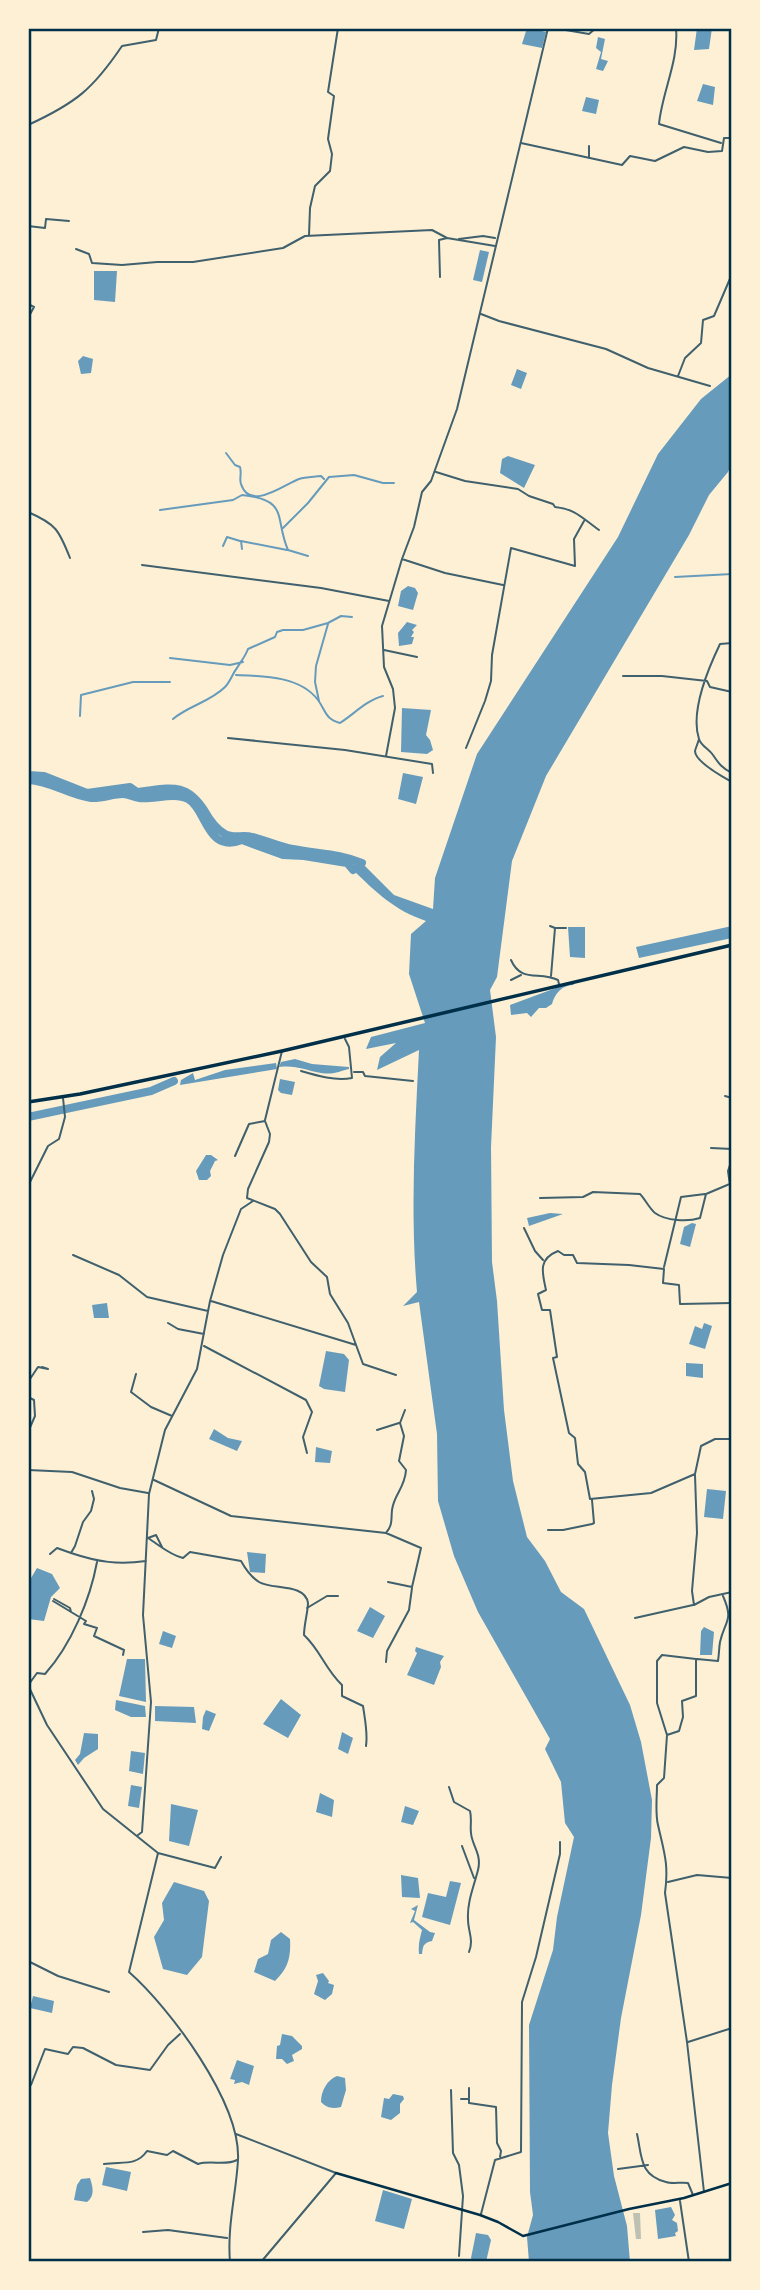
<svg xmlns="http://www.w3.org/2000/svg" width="760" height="2290" font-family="Figtree,sans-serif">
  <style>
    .water { fill: #669bbc }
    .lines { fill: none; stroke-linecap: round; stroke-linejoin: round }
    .stream { stroke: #669bbc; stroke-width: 2 }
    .river { stroke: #669bbc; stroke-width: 8 }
    .building { fill: #bec0b2 }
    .minor { stroke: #3f606c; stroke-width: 2 }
    .secondary { stroke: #003049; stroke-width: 2.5 }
    .trunk { stroke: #003049; stroke-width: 3.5 }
    .neatline { fill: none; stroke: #003049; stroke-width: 2.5 }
  </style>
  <rect width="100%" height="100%" fill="#fdf0d5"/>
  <path class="water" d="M527 28 546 32 542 48 522 44Z
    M697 28H712L709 49 694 50Z
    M598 37 605 39 601 59 608 61 603 71 596 69 601 52 596 48Z
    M703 84 715 87 713 105 697 101Z
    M586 97 599 100 596 114 582 111Z
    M480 250 489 252 482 282 473 280Z
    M94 271H117L115 302 94 300Z
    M83 356 93 359 91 373 81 374 78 361Z
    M517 369 527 373 521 389 511 385Z
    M732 374V463L728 472 709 495 689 535 546 776 512 861 497 977 490 990 496 1037 491 1147 492 1262 497 1301 504 1410 513 1481 527 1537 545 1561 561 1592 584 1609 630 1705 641 1742 652 1800 651 1838 641 1915 621 2018 612 2085 608 2133 614 2176 627 2226 630 2262H529L527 2237 533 2215 530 2192 529 2025 553 1950 557 1917 574 1837 565 1823 561 1782 545 1749 550 1739 478 1612 454 1556 438 1501 437 1434 419 1302 403 1306 417 1292C410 1211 415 1131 419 1050L377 1070 380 1057 396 1043 366 1049 371 1037 425 1023 409 974 411 934 426 921C394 910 377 893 353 870L362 863 394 895 433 909 435 878 477 754 618 537 658 454 701 399Z
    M508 456 535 465 524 488 500 473 502 459Z
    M408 586 415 588 418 593 413 610 398 606 401 591Z
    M407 622 417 625 412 630 414 632 411 637H414L412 644 399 646 398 633Z
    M402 708 431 710 426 735 430 740 433 750 427 754 401 752Z
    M403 773 423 777 416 804 398 799Z
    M732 926V938L639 958 636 947Z
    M568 927H585V958L570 957Z
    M572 982 574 985C562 985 555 993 552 1004L546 1008H539L531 1017 527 1013 511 1015 510 1005Z
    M295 1059 312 1064 349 1067V1069C338 1071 336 1075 321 1073 304 1070 297 1065 279 1067L281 1062Z
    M276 1063 277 1069 271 1070 180 1085 181 1080 193 1073 195 1080 225 1070Z
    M280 1079 295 1082 292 1095 281 1093 278 1090Z
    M206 1155H211L218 1160 215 1161 210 1171 211 1176 207 1180H199L196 1171Z
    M550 1213 563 1214 529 1226 527 1218Z
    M692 1223 696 1224 690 1247 680 1244 684 1227Z
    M107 1303 109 1318H94L92 1305Z
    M704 1323 712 1326 705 1349 689 1344 695 1326 702 1329Z
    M326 1351 344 1354 349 1360 345 1392 324 1389 319 1386Z
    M686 1363 703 1364V1378L686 1376Z
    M214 1429 228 1438 242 1441 237 1451 209 1439Z
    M316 1447 332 1451 330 1463 315 1462Z
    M707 1489 726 1491 723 1519 704 1517Z
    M247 1552 266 1554 265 1573 250 1572Z
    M37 1568 52 1574 60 1588 51 1597 44 1621 28 1619V1583Z
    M370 1607 385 1616 373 1638 357 1631Z
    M704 1627 714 1632 712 1655H700L701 1631Z
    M163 1631 176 1636 172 1648 159 1644Z
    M416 1647 444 1656 440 1662 441 1667 434 1685 407 1675 417 1653 415 1651Z
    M127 1659H145L146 1702 119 1696Z
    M281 1699 301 1715 288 1738 263 1724Z
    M116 1700 145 1706 146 1717H131L115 1710Z
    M155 1706 194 1707 196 1723 155 1721Z
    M206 1710 216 1714 209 1731 202 1729 203 1717Z
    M342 1732 353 1738 348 1754 338 1749Z
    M84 1733 98 1734V1749L84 1758 78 1765 75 1760 80 1754Z
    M131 1751 145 1753 143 1774 129 1771Z
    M131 1785 142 1787 139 1808 128 1806Z
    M320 1793 334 1800 332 1817 316 1812Z
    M171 1804 198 1810 189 1846 169 1841Z
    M405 1806 419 1811 413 1825 401 1822Z
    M401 1875 418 1878 420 1898 402 1897Z
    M450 1881 461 1883 450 1925 422 1917 428 1893 446 1897Z
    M174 1882 204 1891 209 1901 202 1957 187 1975 163 1969 154 1937 164 1920 162 1903Z
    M418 1905 414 1920 430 1932 435 1933 432 1941C423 1943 423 1946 422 1954H419C418 1944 420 1938 422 1930L413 1922 410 1923 415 1911 411 1909Z
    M281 1932 290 1939C291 1958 288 1968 275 1981L254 1972 258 1959 268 1954 271 1940Z
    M323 1973 329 1981 328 1983 334 1985 332 1994 325 2000 314 1994 318 1981 316 1975Z
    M33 1996 54 2001 52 2013 30 2008Z
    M282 2034 292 2036 302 2046V2049L292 2055 294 2061 287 2064 282 2059H276L277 2046 280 2045Z
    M237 2060 254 2066 249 2085 242 2082 234 2084 235 2080 230 2079Z
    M337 2076 345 2078 346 2090 341 2107C332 2109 327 2108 321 2102 321 2091 327 2080 337 2076Z
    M393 2094 403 2096 404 2099 400 2104V2113L391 2120 381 2117 384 2098 389 2099Z
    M106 2167 131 2172 127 2191 102 2185Z
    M90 2178C93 2187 95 2196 87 2202L74 2200 77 2185 81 2179Z
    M383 2190 412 2199 404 2229 375 2221Z
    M671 2207 675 2215 672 2220 677 2223 678 2231 675 2233 676 2236 658 2239 655 2210Z
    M476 2233 488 2235 491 2240 486 2262H473L471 2258Z"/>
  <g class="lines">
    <path class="stream" d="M226 453 235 465 240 467C242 473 239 479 241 484 250 512 285 484 299 479 306 477 314 477 321 476L324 479
      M160 510 233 500 242 495C290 500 274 518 288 550L308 556
      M283 528 308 503 329 477 354 475 383 483H394
      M223 546 227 537 240 541
      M242 549 241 541 287 550
      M675 577 732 574
      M170 658 230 665 243 662
      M236 675C263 676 300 676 318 700 326 711 325 719 340 723 354 714 367 700 383 696
      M319 701 315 682 316 666 328 624
      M80 716 81 695 133 682H170
      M173 719C188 706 210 702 225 687 231 681 232 674 237 668 241 661 245 657 248 649L275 637 277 632 283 630H303L328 623 341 616 352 617"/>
    <path class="river" d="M28 775 44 776 87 793 130 787 137 792C167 789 185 780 204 810 209 819 216 829 225 834 234 839 243 834 252 837 266 840 279 847 293 849 317 854 339 853 362 863L353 870 347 863 304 856 283 855 242 840C206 854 207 809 188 799 174 792 153 800 139 798 134 798 129 794 123 794 112 794 102 799 91 798 69 795 51 781 28 780
      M28 1117 151 1091 174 1081"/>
  </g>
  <path class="building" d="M633 2213H640L641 2239H636Z"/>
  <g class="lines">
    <path class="minor" d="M554 28 589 34 596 28
      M676 28C679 61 662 92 659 124L721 143
      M28 125C76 103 93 89 122 46L156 40 159 28
      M521 143 622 165 630 156 655 161 684 147 708 152 722 151 724 138H732
      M589 158V146
      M28 226 45 228 46 219 69 221
      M309 235 310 208 315 186 330 171 332 154 328 139 334 96 328 92 338 28
      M459 239 483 236 495 238
      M76 249 89 254 92 263 122 265 157 262H193L283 248 305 236 432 230 447 238
      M440 277 439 240 447 238 495 246
      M28 304 34 307 28 318
      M481 314 499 321 606 349 648 368 710 386
      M678 376 685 358 701 343 703 320 714 316 732 274
      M436 472 465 481 518 489 529 496 553 504 555 507C576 509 583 519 599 530
      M28 512C56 524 59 530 70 558
      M402 559 414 527 422 492 431 481 457 409 548 28
      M142 565 321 588 389 601
      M732 643 720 644C708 669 690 712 699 739 701 746 709 749 713 755 719 764 722 768 732 773
      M384 650 417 657
      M623 676H662L707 681 710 687 732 692
      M228 738 345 750 432 764 433 773
      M699 739C699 740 695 750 695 751 695 762 723 777 732 782
      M466 748 485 701 491 681 492 655 511 548 575 566 574 539 584 521
      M386 756 395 708 393 689 384 667 382 626 402 559 445 573 503 585
      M550 926 555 928 551 976
      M555 928H566
      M511 960C521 983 539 971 558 980L559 984
      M511 980 521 975
      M301 1071C318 1076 335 1081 352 1078L349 1047 345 1039
      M354 1072H363L365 1076 413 1081
      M725 1096 732 1098
      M265 1120 282 1051
      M711 1148 732 1149
      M235 1156 249 1124 265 1121 270 1134 269 1142 248 1189 247 1198 275 1209 280 1214 311 1262 327 1277 330 1294 348 1323 363 1364 396 1375
      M730 1185 728 1171 732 1159
      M28 1186 48 1146 59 1139 65 1117 63 1098
      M540 1198 583 1197 593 1192 640 1194C645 1199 649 1208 655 1213 666 1221 688 1222 700 1218L706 1194 732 1183
      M524 1228 535 1251 543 1260
      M73 1255 119 1275 147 1297 208 1311
      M664 1267 681 1197 705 1194
      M211 1301 356 1345
      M732 1303 680 1304 679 1285 663 1283 664 1269 629 1265 577 1263 573 1255H564L558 1251C538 1259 542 1272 546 1290L538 1294 542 1310H550L557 1357 553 1358 569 1433 575 1438 578 1464 585 1472 590 1499 651 1493 695 1474 701 1446 715 1439H732
      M168 1323 178 1329 204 1334
      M204 1346 306 1400 312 1412 303 1437 307 1453
      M136 1374 131 1392 151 1407 172 1416
      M28 1382 38 1367 48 1369 42 1367
      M28 1397 34 1400 35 1416 28 1432
      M377 1430 399 1423
      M28 1470 72 1472 120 1488 148 1493
      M695 1475 697 1533 692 1591 694 1605 709 1597 732 1592
      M154 1480 231 1516 386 1533 421 1548 412 1587 388 1582
      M28 1487V1491
      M548 1530H563L592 1524 594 1523 592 1500
      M386 1533C393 1525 391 1519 392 1510 394 1494 405 1488 406 1470L399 1461 404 1436 400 1423 405 1410
      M162 1547 156 1535 148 1538C159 1545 170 1555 183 1558L190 1552 241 1561C246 1570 251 1577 259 1582 272 1590 305 1583 308 1603 308 1611 304 1625 304 1635 321 1651 325 1669 342 1685V1696L363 1706C365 1720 368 1733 366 1746
      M71 1553C98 1562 118 1565 146 1561
      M50 1554 57 1548 71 1553 75 1546 83 1522 91 1511 94 1499 92 1491
      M54 1599 70 1608 71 1612
      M53 1601 86 1621 84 1624 97 1628 94 1636 124 1650 123 1655
      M307 1608 327 1596H338
      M635 1618 693 1605
      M697 1659 718 1661C719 1655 719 1648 720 1642 725 1620 734 1621 723 1596
      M386 1662 387 1651 409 1610 412 1588
      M29 1684 37 1673 45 1674C71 1645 90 1600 97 1562
      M28 1685 47 1725 103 1809 158 1853 129 1972C170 2008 241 2103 238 2160 236 2195 227 2226 230 2262
      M667 1735 679 1731 683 1717 682 1701 696 1696V1659L662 1655 657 1661V1703L667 1735 664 1778 657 1785C657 1797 655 1813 658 1825 664 1852 669 1864 665 1893L687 2042 704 2192
      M449 1787 454 1802 470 1811C472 1819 470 1826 471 1833 472 1846 482 1854 478 1870 474 1886 467 1902 468 1919 468 1932 474 1939 469 1952
      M138 1835 142 1832 151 1702 143 1615 149 1494 165 1430 197 1369 210 1301 223 1255 241 1209 253 1201
      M462 1846 474 1878
      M158 1853 215 1868 221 1857
      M668 1882 697 1875 732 1878
      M28 1961 58 1976 109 1992
      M688 2042 732 2028
      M28 2085H31L45 2049 68 2054 73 2047 83 2048 116 2065 150 2070 168 2045 180 2034
      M469 2088V2098
      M451 2090 453 2153 459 2165 463 2196 459 2256
      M461 2099H469V2103L496 2107 497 2143 501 2151 500 2157
      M236 2134 336 2173 261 2262
      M637 2134C642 2156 639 2175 666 2182 672 2184 681 2182 688 2183L693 2195
      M104 2164C121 2161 136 2167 147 2151L167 2155 173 2151 198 2164C211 2160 226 2166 237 2160
      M618 2169 648 2165
      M731 2185 732 2195
      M680 2201 689 2262
      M481 2214 495 2160 521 2152 522 2002 536 1957 560 1854V1842
      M143 2232 168 2230 227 2238"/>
    <path class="secondary" d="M336 2173 480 2215 498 2222 523 2236 629 2209 684 2198 732 2183"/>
    <path class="trunk" d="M28 1102 80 1094 282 1051 732 945"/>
  </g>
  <rect width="760" height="2290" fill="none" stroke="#fdf0d5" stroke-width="60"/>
  <rect x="30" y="30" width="700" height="2230" class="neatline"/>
</svg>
